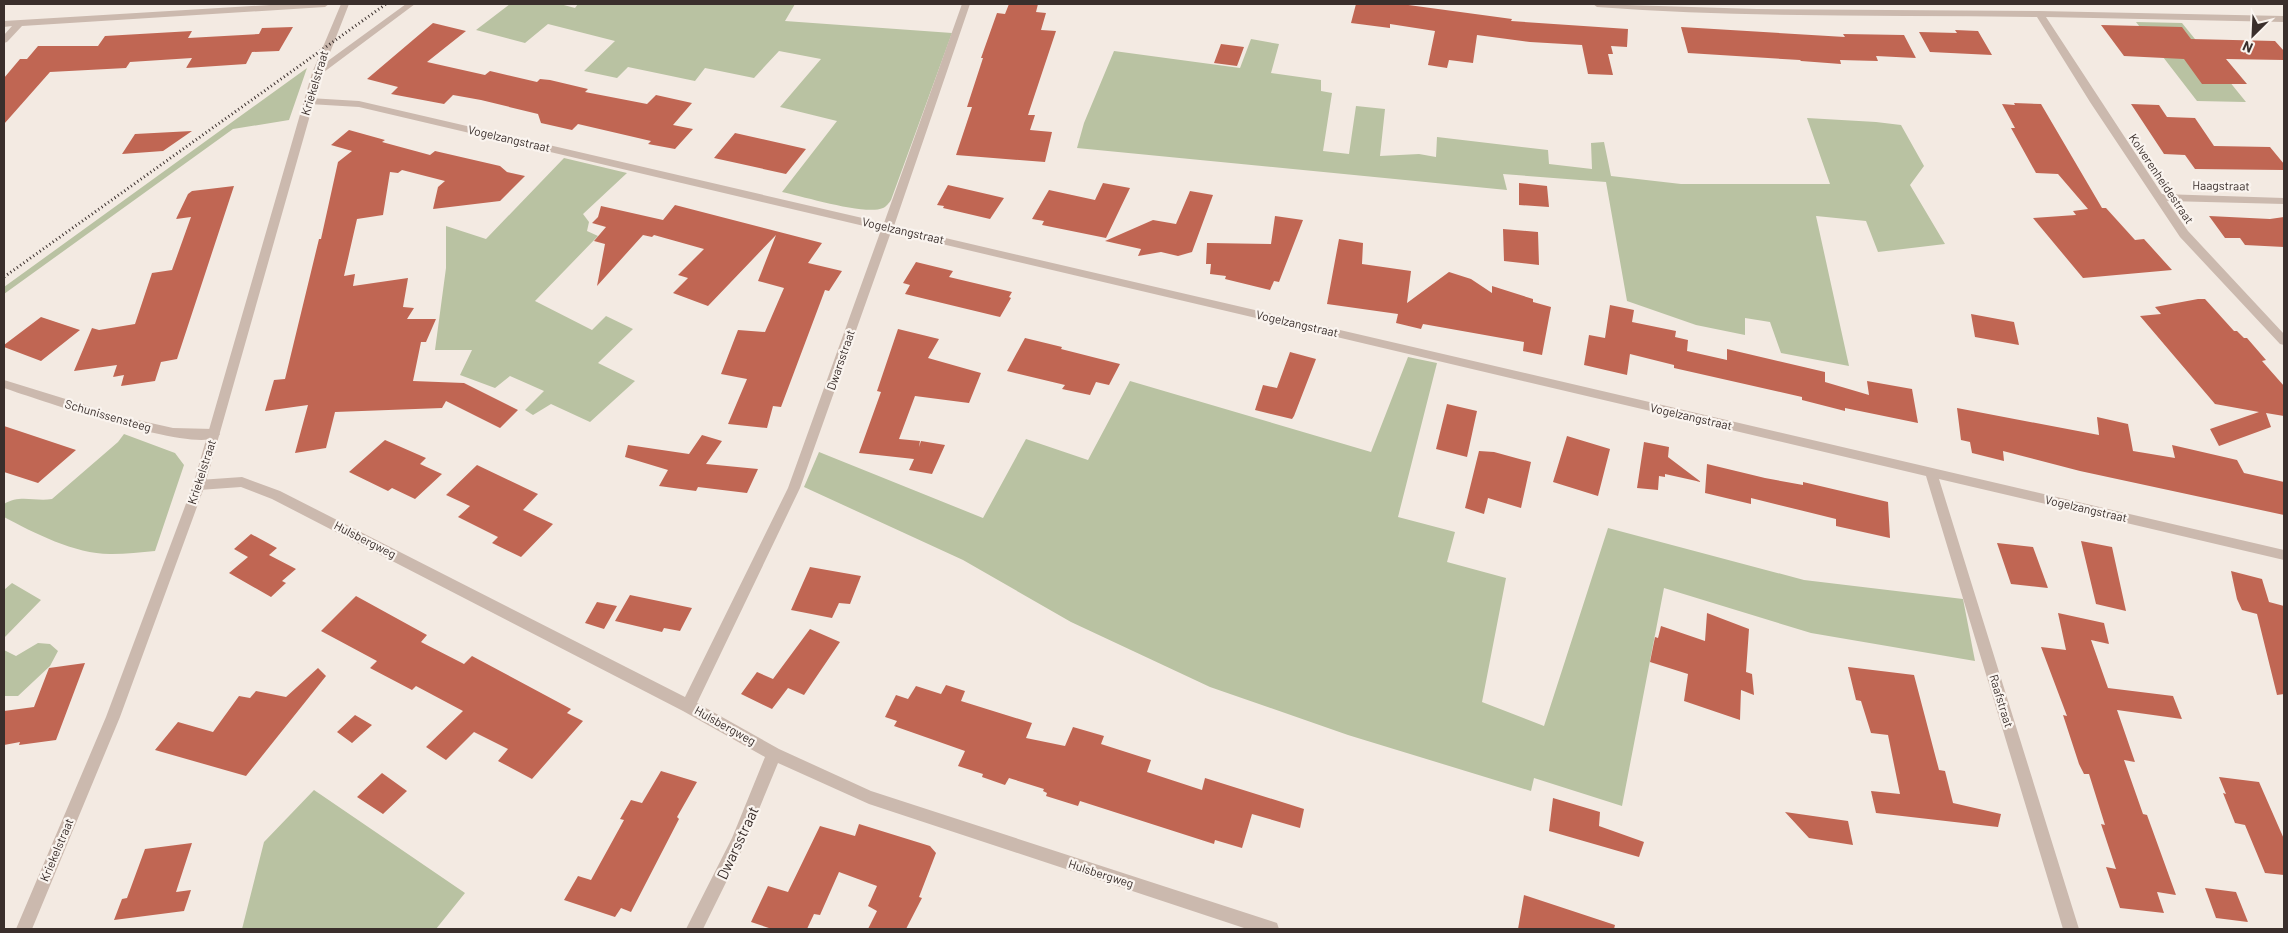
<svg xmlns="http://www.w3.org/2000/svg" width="2288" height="933" font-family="Barlow,sans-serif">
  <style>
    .green { fill: #b9c2a2 }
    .building { fill: #c06653 }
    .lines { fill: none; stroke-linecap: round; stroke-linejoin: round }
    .minor { fill: #cbb9ae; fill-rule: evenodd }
    .tertiary { fill: #cbb9ae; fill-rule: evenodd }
    .rail { stroke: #3a2f2c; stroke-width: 3; stroke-dasharray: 1 3; stroke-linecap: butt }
    .labels { text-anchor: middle; stroke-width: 4.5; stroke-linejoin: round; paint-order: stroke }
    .street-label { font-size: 12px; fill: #3a2f2c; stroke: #faf4ef }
    .near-street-label { font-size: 15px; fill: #3a2f2c; stroke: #faf4ef }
  </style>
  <rect width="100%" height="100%" fill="#f3eae2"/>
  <path class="green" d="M510 4H560L575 8 578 4H795L785 21 952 33 891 200C889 203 886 207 883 208 866 216 802 196 782 192L837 121 780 107 821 59 779 51 754 78 705 68 695 81 628 67 617 78 584 71 615 41 548 24 525 43 476 30Z
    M2136 22 2182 23 2246 102 2197 101Z
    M1251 39 1279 44 1271 73 1321 80V91L1332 93 1323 151 1349 154 1356 106 1385 109 1380 156 1419 154 1436 157 1437 137 1548 150 1549 164 1592 169 1591 143 1604 142 1611 176 1681 184H1830L1807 118 1876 122 1901 125 1924 166 1910 185 1945 244 1878 252 1866 221 1816 216 1849 366 1781 353 1770 322 1745 318V335L1696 325 1627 301 1606 182 1503 174 1507 190 1077 148 1084 123 1114 51 1240 68Z
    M307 68 289 120 233 129 4 294V287Z
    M564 158 627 173 583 214 589 222 587 231 598 236 535 301 592 330 606 316 633 329 598 363 635 381 590 422 551 404 533 415 525 410 544 391 510 376 495 388 460 375 472 350H435L446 268V226L486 239Z
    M1408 357 1437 363 1398 517 1455 532 1447 562 1506 578 1482 702 1544 726 1608 528 1804 580 1963 599 1975 661 1811 633 1664 588 1622 806 1534 778 1531 791 1348 735 1210 687 1071 622 963 560 804 487 819 452 983 518 1026 439 1088 460 1130 381 1371 452Z
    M124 434 175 453 184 465 155 551C141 552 126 554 112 554 77 555 34 533 4 517V504C20 494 35 502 52 499L118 442Z
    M12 583 41 600 4 638V590Z
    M38 643 50 644 58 651 50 666 18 696H4V650L16 656Z
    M314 790 465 893 436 929H242L264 842Z"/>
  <path class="building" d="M1009 4H1038L1036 12 1046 13 1041 30 1056 31 1028 115H1035L1030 130 1052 132 1045 162 956 155 972 107H967L983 58H981L997 13 1005 14Z
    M1356 4H1401L1512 19 1511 21 1628 29 1627 47 1611 46 1613 54H1608L1613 75 1588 74 1582 45 1530 42 1477 35 1473 63 1449 60 1447 68 1428 65 1435 31 1390 24V28L1351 23Z
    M433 23 466 31 427 62 485 75 490 71 537 82 540 79 550 80 588 89 585 92 647 104 656 95 692 103 673 125 693 129 675 149 648 144 651 141 578 124 572 130 541 123 538 114 481 100 453 95 444 104 391 94 398 87 367 79Z
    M2101 25 2182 27 2191 39 2275 41 2284 51V60L2226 59 2247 84H2202L2184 59 2124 56Z
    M293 27 279 51 252 52 246 64 186 68 192 58 130 62 126 68 50 72 4 124V78L20 59H27L38 46H98L105 36 192 31 188 38 259 34 262 28Z
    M1681 27 1845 37 1843 34 1904 35 1916 58 1876 56 1878 61 1840 60 1841 64 1801 61 1800 60 1688 53Z
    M1955 30 1978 31 1992 55 1930 52 1919 32 1957 33Z
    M1221 44 1244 47 1237 66 1214 63Z
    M2014 103 2041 104 2102 208H2106L2135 240 2144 239 2172 270 2083 278 2033 218 2076 215 2073 211 2088 209 2058 174 2036 173 2011 128H2015L2002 104 2015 105Z
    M2131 104 2159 105 2167 117 2195 118 2214 146 2270 147 2284 164V170L2195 169 2185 155 2164 154Z
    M349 130 385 140 382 142 430 155 435 151 500 166 507 172 525 176 500 201 433 209 438 187 445 181 402 170 398 173 390 172 383 215 357 219 344 276 355 274 353 286 408 278 403 307 414 308 407 319H436L426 342H421L413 381 464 383 518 410 500 428 446 401 442 408 335 412 326 448 295 453 308 405 265 411 274 380 285 379 319 239H321L338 162 352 151 331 145Z
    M192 131 163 151 122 154 135 134Z
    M735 133 806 149 786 174 714 158Z
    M1103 183 1130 188 1106 238 1042 225 1044 221 1032 219 1049 190 1095 200Z
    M1519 183 1547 186 1549 207 1519 205Z
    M948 185 1004 198 990 219 943 208 944 206 937 205Z
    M234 186 177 359 161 362 155 381 121 386 124 375 113 377 117 365 74 371 92 328 99 330 135 324 152 273 172 270 191 217 176 219 188 194 192 191Z
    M1190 191 1213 195 1192 252 1178 256 1161 252 1138 256 1141 249 1105 241 1153 220 1176 224Z
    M675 205 822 243 808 263 842 271 829 291 825 290 781 407 773 406 767 428 728 424 747 379 721 374 738 330 765 332 784 288 758 281 776 235 708 306 673 293 688 278 678 275 704 249 654 235 652 237 643 235 597 286 605 244 594 241 606 227 592 223 598 217 601 206 663 220Z
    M1275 216 1303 220 1279 282 1274 281 1270 290 1225 279 1226 276 1210 274 1211 264H1206L1207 243 1271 244Z
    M2209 216 2270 219 2284 217V247L2245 245 2240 238H2225Z
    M1503 229 1538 232 1539 265 1504 261Z
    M1339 239 1363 243 1362 264 1411 271 1407 303 1449 272 1471 279 1492 293V286L1533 299V302L1551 307 1542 355 1523 351 1524 342 1423 324 1421 329 1396 323 1398 314 1327 304Z
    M916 262 953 271 949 277 1012 292 1009 297 1011 298 1000 317 905 294 910 285 903 283Z
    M2198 299H2205L2234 331H2237L2244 338H2247L2266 360 2262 361 2284 386V416L2266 413 2271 427 2219 446 2210 429 2259 412 2215 404 2140 316 2161 314 2155 307Z
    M1610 305 1634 310 1632 322 1676 331 1675 337 1688 340 1687 351 1727 360V349L1825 372V382L1869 395 1867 381 1912 389 1918 423 1845 408V411L1802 400V397L1674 368V365L1630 354 1627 375 1584 365 1589 335 1605 338Z
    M1971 314 2014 322 2019 345 1975 337Z
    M41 317 80 330 41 361 4 347V345Z
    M898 329 939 339 928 358 981 373 969 403 915 396 899 439 920 441 919 447 921 441 945 445 932 474 909 470 914 459 859 453 881 392 877 391Z
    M1025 338 1062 347 1061 349 1120 364 1109 385 1096 382 1090 395 1062 389 1065 385 1007 371Z
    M1290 352 1316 359 1294 416 1292 419 1255 410 1263 385 1277 388Z
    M1447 404 1477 411 1467 457 1436 449Z
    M1957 408 2099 435 2097 417 2128 424 2133 451 2175 458 2172 445 2237 460 2244 473 2284 482V515L2080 471 2003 451 2004 461 1972 453 1970 442 1961 440Z
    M4 426 76 450 38 483 4 472Z
    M702 435 722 441 706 464 758 469 747 493 698 487 696 491 659 486 668 470 625 457 628 445 689 454Z
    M1567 436 1610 449 1598 496 1553 482Z
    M385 440 426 458 420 464 442 474 415 499 392 488 388 491 349 472Z
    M1644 442 1669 447 1668 457 1701 482 1665 474V477L1659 476 1658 490 1637 488Z
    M1479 451 1494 452 1531 462 1521 508 1488 498 1484 514 1465 508Z
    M1707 464 1765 478 1803 485V482L1888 502 1890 538 1836 526V519L1751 498V504L1705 493Z
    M477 465 538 494 523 510 553 524 521 557 492 543 498 537 458 517 470 506 446 495Z
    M251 534 277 548 269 555 296 569 282 581 286 583 271 597 229 573 248 557 234 549Z
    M2081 541 2112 547 2126 611 2096 604Z
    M1997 543 2033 547 2048 588 2011 584Z
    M810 567 861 576 850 604 839 603 832 618 791 610Z
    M2231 571 2262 579 2269 602 2284 606V694L2277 695 2257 614 2242 610 2237 599Z
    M630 595 692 608 680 631 664 628 662 632 615 621Z
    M356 596 427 635 421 642 464 664 472 656 571 709 567 713 583 721 532 779 498 761 508 749 474 732 446 760 426 747 463 711 416 686 412 690 370 668 377 661 321 631Z
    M597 602 617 606 604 629 585 623Z
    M1707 613 1749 629 1746 672 1752 674 1754 695 1741 690 1740 720 1684 701 1688 674 1650 662 1655 637 1658 638 1661 626 1705 641Z
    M2058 613 2104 623 2109 644 2091 640 2108 688 2173 696 2182 719 2117 710 2135 762 2124 760 2143 814 2147 815 2176 895 2157 892 2164 913 2120 908 2106 867 2116 869 2101 824 2105 825 2089 774H2084L2079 764 2063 715 2067 716 2041 647 2066 650Z
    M810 629 840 642 804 695 788 688 772 709 741 694 757 672 773 679Z
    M85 663 56 740 19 745 20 742 4 745V711L34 707 49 668Z
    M1848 667 1914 675 1939 770 1945 771 1953 803 2001 814 1998 827 1876 813 1871 791 1900 794 1888 735 1871 733 1861 701 1856 700Z
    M318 668 326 676 246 776 155 750 178 722 213 732 239 696 250 698 256 691 286 697Z
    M946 685 965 691 961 701 1032 723 1026 738 1065 746 1073 727 1104 736 1101 744 1151 760 1147 772 1202 790 1205 778 1304 809 1300 828 1252 814 1242 848 1215 840 1214 844 1080 801 1078 806 1046 796 1047 793 1043 791 1044 789 1009 778 1005 785 982 777 983 774 958 766 965 751 894 726 897 721 885 717 896 695 908 699 916 686 941 694Z
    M355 715 372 725 352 743 337 732Z
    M661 771 697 782 677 817 679 819 631 912 621 908 615 917 564 900 578 876 591 880 624 820 620 819 631 800 642 803Z
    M382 773 407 791 383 814 357 797Z
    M2219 777 2259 782 2284 839V875L2265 873 2245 825 2235 823 2223 793 2226 794Z
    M1553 798 1600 812 1599 826 1644 842 1639 857 1549 831Z
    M1785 812 1848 821 1853 845 1809 838Z
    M859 824 930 846 936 853 919 897 922 898 906 929H868L877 911 868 906 877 886 839 872 820 915 814 914 807 929H772L751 922 768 886 788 892 820 826 855 836Z
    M192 843 176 892 191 890 184 911 114 920 122 899 127 898 145 849Z
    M2205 888 2236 892 2248 922 2216 918Z
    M1524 895 1615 925 1614 929H1518Z"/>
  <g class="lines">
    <path class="minor" d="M286 4H329L325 7 22 26 7 42 4 43V35L12 26 4 27V21Z
      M406 4H415L320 75H314V71Z
      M962 4H970L894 226 2284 550V560L1939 479 2079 929H2063L1926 476 891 232 800 488 697 703 779 749 871 791 1271 921 1277 923 1279 929H1247L869 804 778 763 743 848 703 929H686L732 838 765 757 683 711 272 499 241 487 199 490 195 489 193 485 195 481 199 480 242 477 280 491 685 697 788 488 881 230 359 107 309 104 304 101 309 98 359 101 884 223Z
      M1593 4 1757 9 2039 11 2284 16V22L2046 17 2162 194 2284 198V204L2167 201 2188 231 2284 334V345L2280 344 2180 237 2090 102 2037 17C1890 15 1743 18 1597 7Z
      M4 380 124 417 173 428 214 429 220 434C207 459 31 397 4 388Z"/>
    <path class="tertiary" d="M341 4H349L322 73 205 485 120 717 32 929H16L106 717 193 485 312 73Z"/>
    <path class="rail" d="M4 277 386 4"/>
  </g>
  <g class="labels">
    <g class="street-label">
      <text transform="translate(315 83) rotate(-73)" y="4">Kriekelstraat</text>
      <text transform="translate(509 139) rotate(13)" y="4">Vogelzangstraat</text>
      <text transform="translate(2161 179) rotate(56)" y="4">Kolverenheidestraat</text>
      <text transform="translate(2221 186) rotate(1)" y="4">Haagstraat</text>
      <text transform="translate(903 231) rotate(13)" y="4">Vogelzangstraat</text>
      <text transform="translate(1297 324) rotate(13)" y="4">Vogelzangstraat</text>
      <text transform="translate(841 360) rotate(-71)" y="4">Dwarsstraat</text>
      <text transform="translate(108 416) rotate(16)" y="4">Schunissensteeg</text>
      <text transform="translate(1691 417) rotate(13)" y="4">Vogelzangstraat</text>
      <text transform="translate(202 472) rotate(-72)" y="4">Kriekelstraat</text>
      <text transform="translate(2086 509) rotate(13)" y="4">Vogelzangstraat</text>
      <text transform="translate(365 540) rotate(27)" y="4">Hulsbergweg</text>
      <text transform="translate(2001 701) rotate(73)" y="4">Raafstraat</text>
      <text transform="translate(725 726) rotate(29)" y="4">Hulsbergweg</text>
      <text transform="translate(57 850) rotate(-67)" y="4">Kriekelstraat</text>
      <text transform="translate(1101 874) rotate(18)" y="4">Hulsbergweg</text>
    </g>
    <g class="near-street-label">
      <text transform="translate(738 843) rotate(-65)" y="5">Dwarsstraat</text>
    </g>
  </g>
  <rect width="2288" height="933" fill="none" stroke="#3a2f2c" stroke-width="10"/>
  <g transform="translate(2253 35) rotate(204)" stroke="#faf4ef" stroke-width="4" paint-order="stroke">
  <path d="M0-4L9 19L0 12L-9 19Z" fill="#3a2f2c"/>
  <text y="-8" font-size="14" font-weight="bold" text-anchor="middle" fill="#3a2f2c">N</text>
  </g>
</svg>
